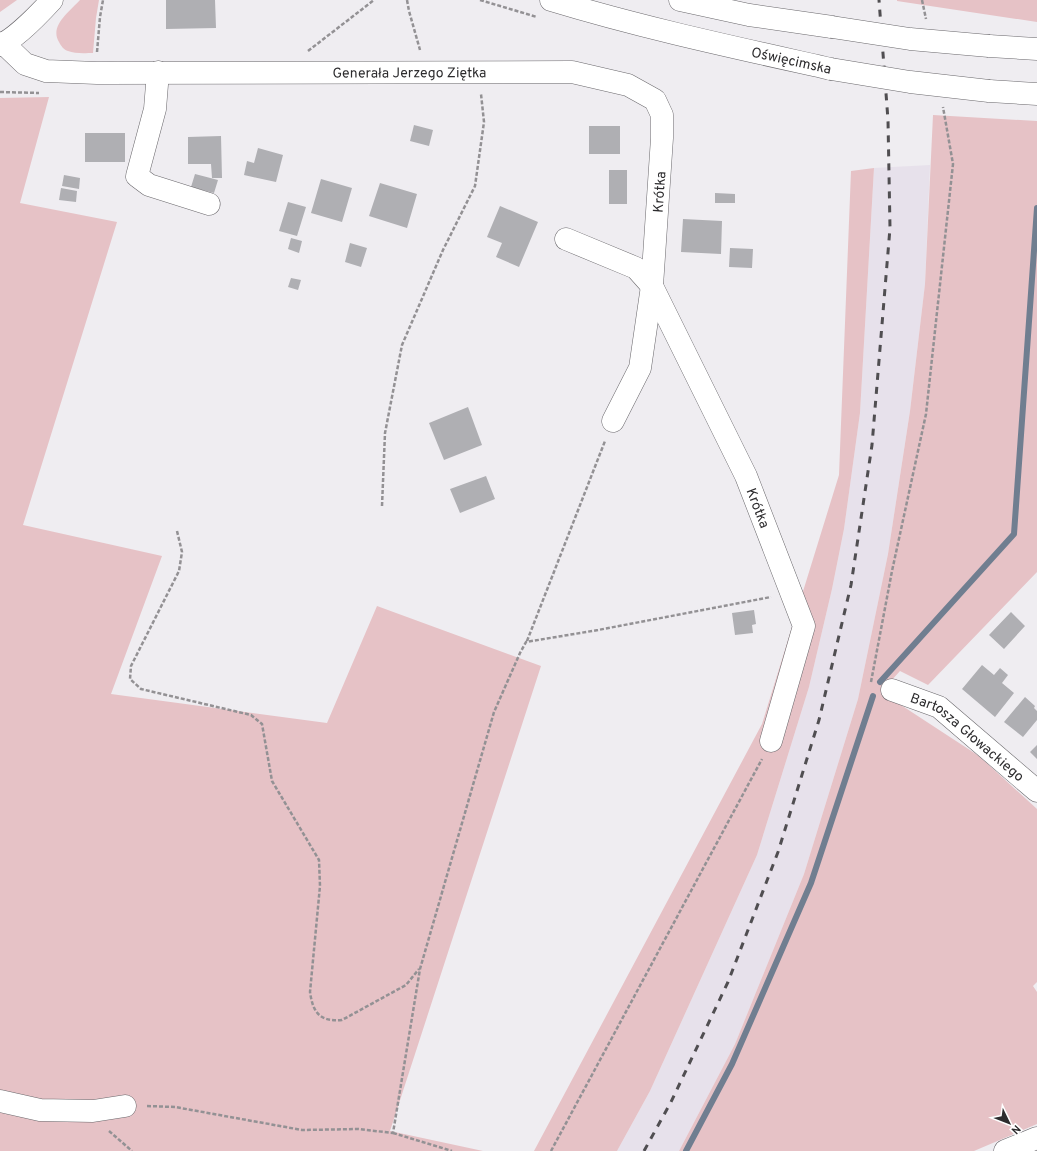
<svg xmlns="http://www.w3.org/2000/svg" width="1037" height="1151" font-family="Overpass,sans-serif">
  <style>
    .built { fill: #e7e1eb }
    .green { fill: #e6c2c6 }
    .lines { fill: none; stroke-linecap: round; stroke-linejoin: round }
    .stream { stroke: #707e90; stroke-width: 6 }
    .building { fill: #afafb3 }
    .minor-casing { stroke: #6a686c; stroke-width: 23 }
    .major-casing { stroke: #6a686c; stroke-width: 23 }
    .path { stroke: #939194; stroke-width: 2.5; stroke-dasharray: 4 2; stroke-linecap: butt }
    .minor { stroke: #fff; stroke-width: 22 }
    .major { stroke: #fff; stroke-width: 22 }
    .rail { stroke: #504e51; stroke-width: 3; stroke-dasharray: 7 7; stroke-linecap: butt }
    .major-bridge-casing { stroke: #6a686c; stroke-width: 23; stroke-linecap: butt }
    .major-bridge { stroke: #fff; stroke-width: 22 }
    .labels { text-anchor: middle; stroke-width: 4; stroke-linejoin: round; paint-order: stroke }
    .street-label { font-size: 14px; fill: #2d2c2e; stroke: #fff }
  </style>
  <rect width="100%" height="100%" fill="#efedf1"/>
  <path class="built" d="M930 165 925 284 910 411 888 554 858 699 804 874 735 1044 679 1151H617L650 1091 757 855 809 687 832 589 844 529 860 413 874 168Z"/>
  <path class="green" d="M0 0H17L0 12Z
    M80 0H99L96 18 93 53C86 53 75 54 68 51 64 50 61 46 59 42 49 26 70 11 80 0Z
    M897 0H1037V22L897 1Z
    M49 97 20 203 117 222 23 525 162 556 111 694 327 723 377 606 541 666 390 1131 483 1151H0V98Z
    M933 115 1037 121V572L928 685 900 671 881 692 979 756 1037 809V982L1033 986 1037 992V1124L974 1151H679L735 1044 804 874 858 699 888 554 910 411 925 284Z
    M874 168 860 413 844 529 832 589 809 687 757 855 650 1091 617 1151H534L762 724 839 475 851 171Z"/>
  <g class="lines">
    <path class="stream" d="M880 682 1014 534 1037 208
      M686 1151 732 1064 811 883 873 696"/>
  </g>
  <path class="building" d="M166 0H215L216 28 166 29Z
    M414 125 433 130 429 146 410 141Z
    M589 126H620V154H589Z
    M85 133H125V162H85Z
    M221 136 222 178H212L211 164H188V137Z
    M258 148 283 155 276 182 244 175 247 161 254 163Z
    M609 170H627V204H609Z
    M195 174 218 180 214 193 191 187Z
    M64 175 80 178 79 189 62 186Z
    M321 179 352 188 342 222 311 213Z
    M380 183 417 194 407 228 369 216Z
    M61 188 77 191 76 202 59 200Z
    M715 193 735 194V203H715Z
    M288 202 306 207 297 236 279 231Z
    M500 206 538 222 519 267 496 257 502 243 487 237Z
    M683 219 722 221 721 254 681 252Z
    M291 238 302 241 299 253 288 249Z
    M350 243 367 248 361 267 345 262Z
    M730 248 753 249 752 268 729 267Z
    M291 278 301 280 298 290 288 287Z
    M468 407 482 445 444 460 429 423Z
    M486 476 495 499 460 513 450 489Z
    M754 610 756 624 752 625 753 633 735 635 732 613Z
    M1011 612 1025 626 1004 649 989 635Z
    M982 665 994 675 1000 668 1008 675 1002 683 1014 693 995 717 962 689Z
    M1025 697 1035 706 1034 708 1037 711V720L1023 737 1004 722Z
    M1037 745V759L1030 752Z"/>
  <g class="lines">
    <defs>
      <g id="minor">
        <path id="s1" d="M3 43 25 64 46 71 97 73 572 72 628 85 655 100 662 115V138L652 286 640 368 613 421"/>
        <path d="M158 72 155 109 137 176 149 185 209 204"/>
        <path id="s2" d="M566 239 636 268 652 286 746 476 804 626 771 741"/>
        <path id="s3" d="M892 690 939 707 1037 791"/>
        <path d="M0 1101 40 1110 93 1111 125 1106"/>
        <path d="M1005 1151 1037 1138"/>
      </g>
      <g id="major">
        <path id="s4" d="M551 0C643 28 737 48 831 69"/>
        <path d="M680 0 749 15 832 27"/>
        <path d="M0 45C15 39 41 12 52 0"/>
        <path d="M989 46 1037 49"/>
        <path d="M989 91 1037 94"/>
      </g>
    </defs>
    <use href="#minor" class="minor-casing"/>
    <use href="#major" class="major-casing"/>
    <path class="path" d="M407 0 409 11 420 50
      M480 0 537 17
      M922 0 926 19
      M308 51 374 0
      M97 52 100 17 103 0
      M0 92 39 93
      M382 506 385 433 402 345 443 250 475 186 484 122 481 94
      M177 531 182 552 179 571 131 666 130 679 141 689 251 715 262 724 272 781 319 860 320 886 310 992C313 1012 319 1022 342 1020L406 985 419 969
      M527 641 605 441
      M871 682 892 571 926 414 953 164 943 107
      M147 1106 175 1107 302 1130 358 1129 393 1133 420 969 494 712 520 653 526 642 598 630 771 597
      M109 1131 132 1151
      M393 1133 452 1151
      M551 1151 762 759"/>
    <use href="#minor" class="minor"/>
    <use href="#major" class="major"/>
    <path class="rail" d="M644 1151 671 1102 728 982 778 852 819 720 851 585 872 445 890 228 888 120 879 0"/>
    <defs>
      <path id="major-bridge" d="M832 27 910 39 989 46
        M831 69 910 82 989 91"/>
    </defs>
    <use href="#major-bridge" class="major-bridge-casing"/>
    <use href="#major-bridge" class="major-bridge"/>
  </g>
  <g class="labels">
    <g class="street-label">
      <text dy="5" stroke="none"><textPath href="#s4" startOffset="248">Oświęcimska</textPath></text>
      <text dy="5" stroke="none"><textPath href="#s1" startOffset="416">Generała Jerzego Ziętka</textPath></text>
      <text transform="translate(659 192) rotate(-86)" y="5">Krótka</text>
      <text dy="5" stroke="none"><textPath href="#s2" startOffset="346">Krótka</textPath></text>
      <text dy="5" stroke="none"><textPath href="#s3" startOffset="90">Bartosza Głowackiego</textPath></text>
    </g>
  </g>
  <g transform="translate(1009 1123) rotate(133)" stroke="#ffffff" stroke-width="3" paint-order="stroke">
  <path d="M0-3L7 15L0 10L-7 15Z" fill="#2d2c2e"/>
  <text y="-6" font-size="11" font-weight="bold" text-anchor="middle" fill="#2d2c2e">N</text>
  </g>
</svg>
